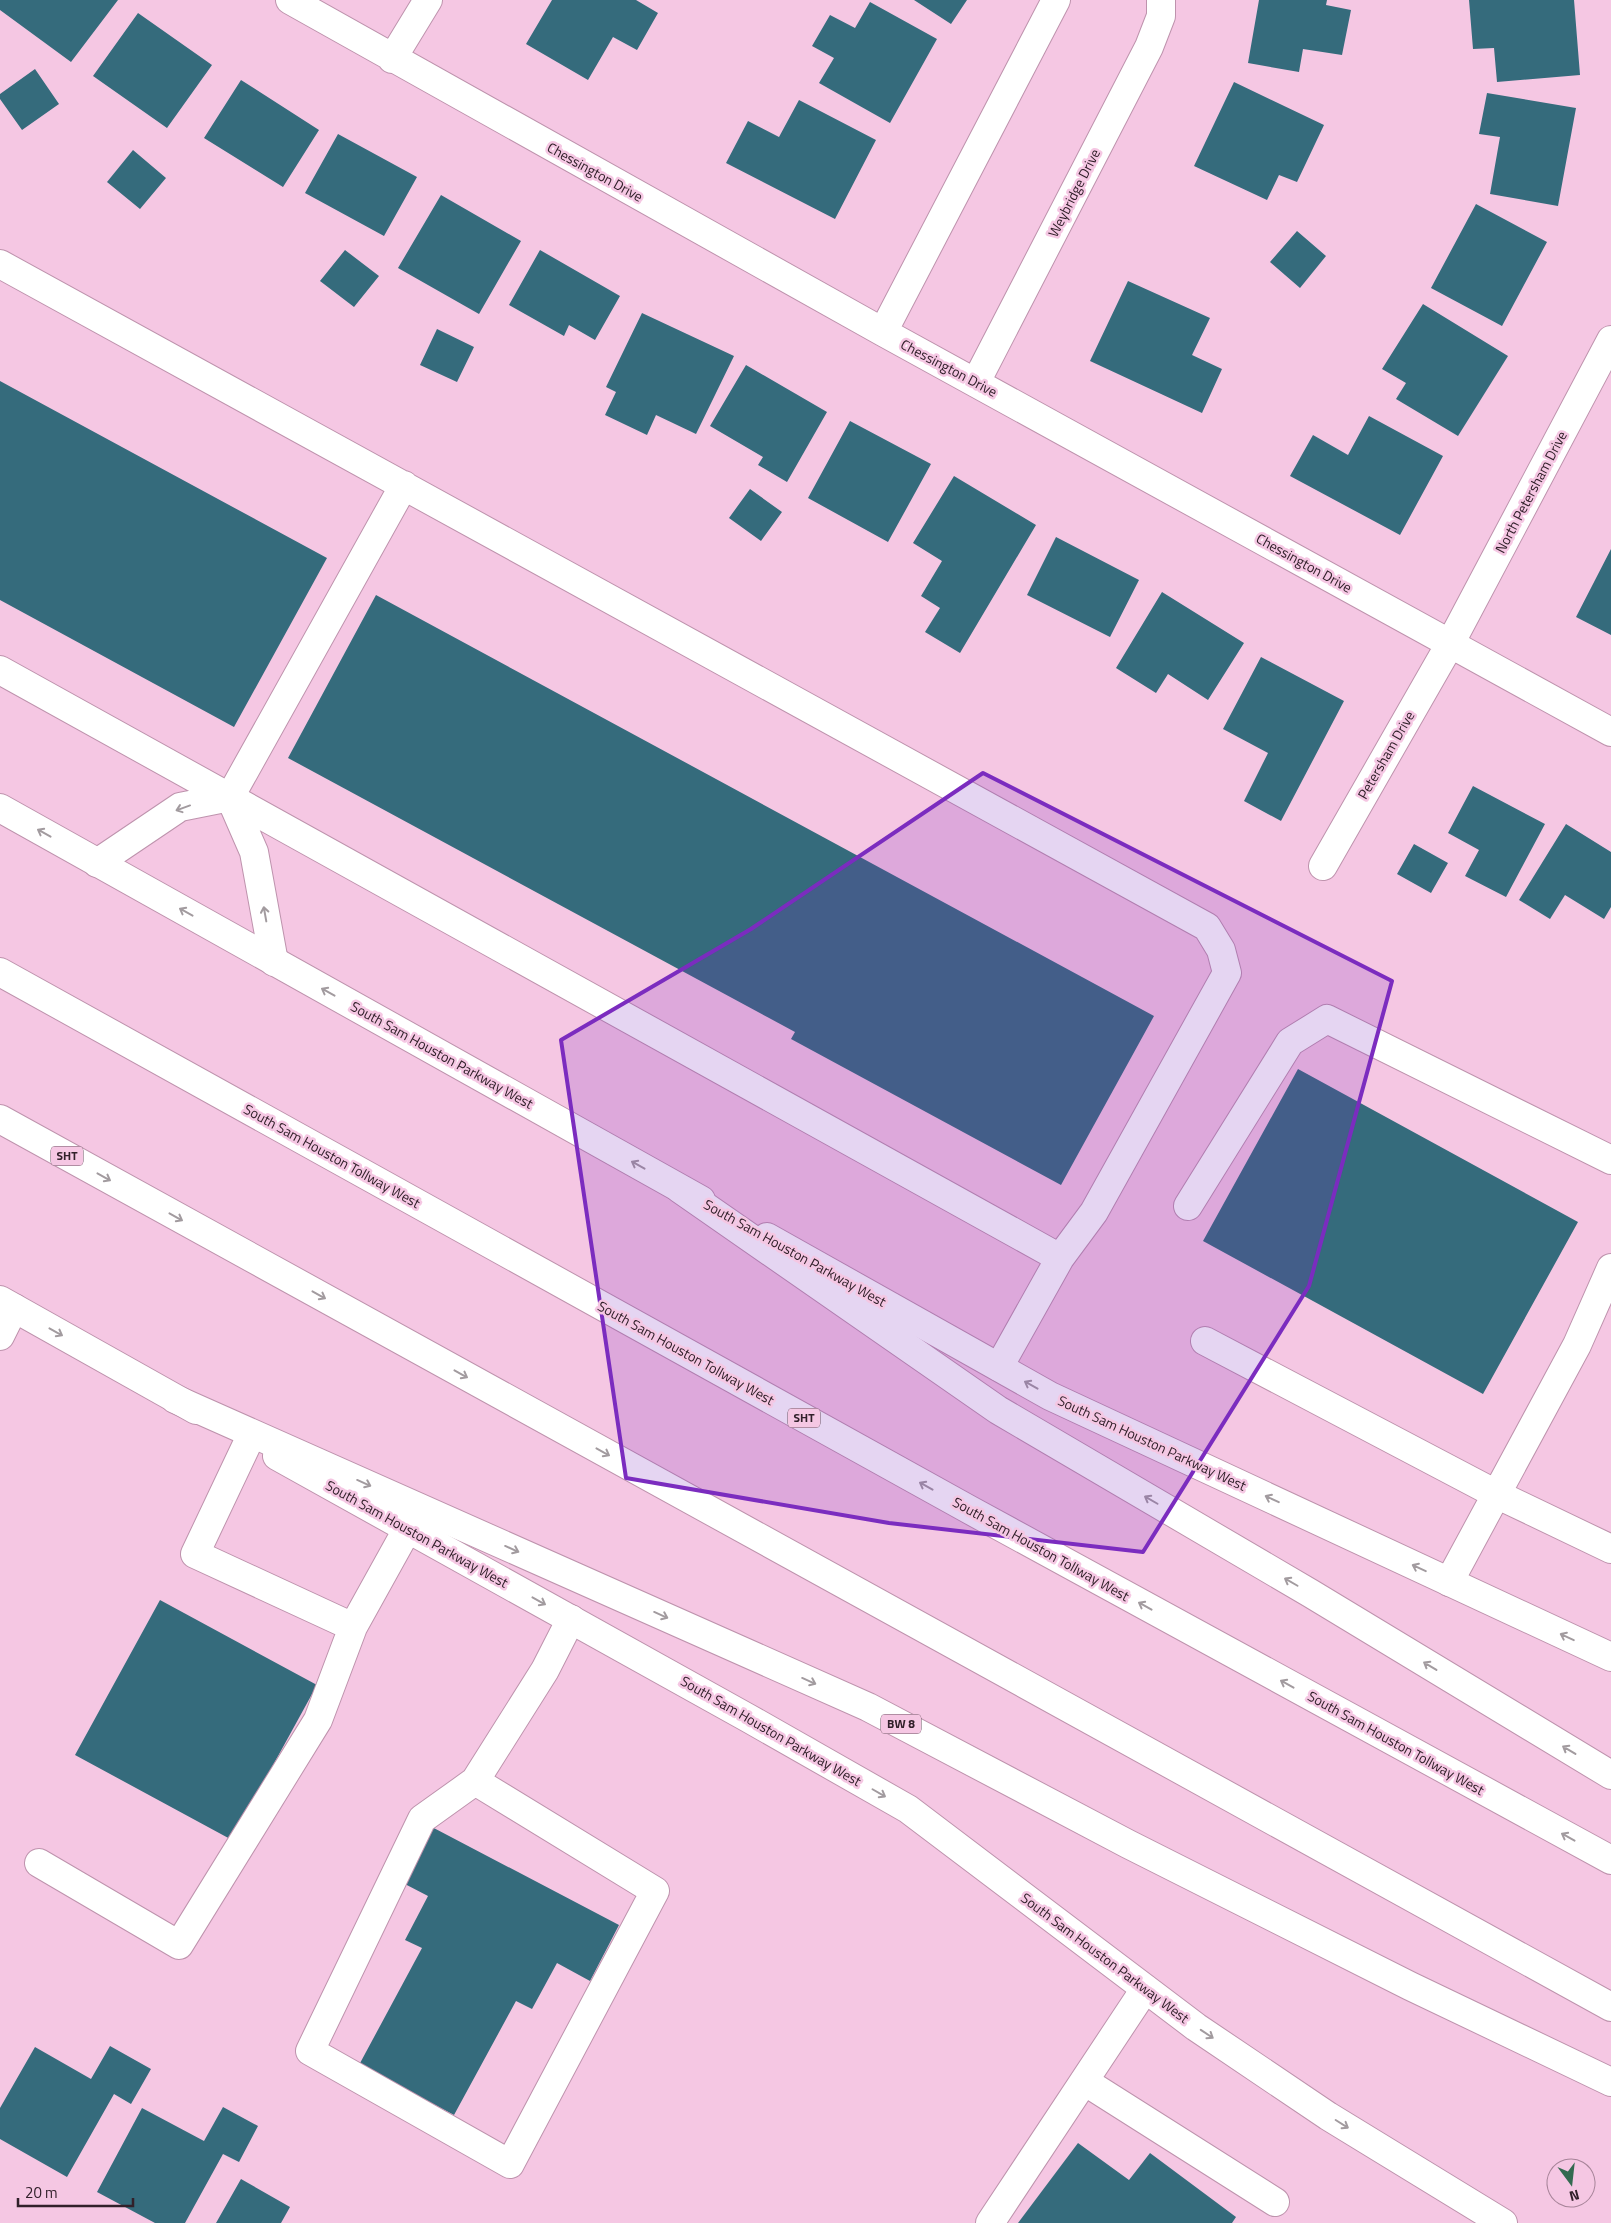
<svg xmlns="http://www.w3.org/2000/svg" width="1611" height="2223" font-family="'Titillium Web',sans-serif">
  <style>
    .building { fill: #356b7c }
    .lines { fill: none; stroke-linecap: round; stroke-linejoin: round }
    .minor-casing { stroke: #be93ad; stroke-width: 30 }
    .major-casing { stroke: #be93ad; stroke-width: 30 }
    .highway-casing { stroke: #be93ad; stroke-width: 30 }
    .minor { stroke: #fff; stroke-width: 28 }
    .major { stroke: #fff; stroke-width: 28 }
    .highway { stroke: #fff; stroke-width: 28 }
    .oneway { stroke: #a29b9f }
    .marked { fill: #7b2cbf; fill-opacity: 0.2; stroke: #7b2cbf; stroke-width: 4; stroke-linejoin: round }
    .labels { text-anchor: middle; stroke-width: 5; stroke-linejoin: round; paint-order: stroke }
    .shield { fill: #f5c7e3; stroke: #6c5262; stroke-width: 1 }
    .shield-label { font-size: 12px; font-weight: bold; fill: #31202a }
    .street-label { font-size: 14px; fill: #31202a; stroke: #f5c7e3 }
  </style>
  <rect width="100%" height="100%" fill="#f5c7e3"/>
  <path class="building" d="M0 0H118L71 62 0 10Z
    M552 0H636L658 13 637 50 613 37 588 80 526 44Z
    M914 0H967L951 24Z
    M1259 0H1327L1326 5 1351 10 1342 55 1303 49 1299 72 1248 63Z
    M1469 0H1574L1580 75 1497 82 1494 48 1473 49Z
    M870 2 937 39 890 123 819 83 834 58 812 46 830 15 855 28Z
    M138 13 212 65 167 128 93 76Z
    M35 69 59 104 22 130 0 99V94Z
    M241 80 319 130 283 187 204 138Z
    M1234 82 1324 125 1297 182 1279 175 1267 200 1194 166Z
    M1487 93 1576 108 1558 206 1490 194 1500 137 1479 134Z
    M799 100 876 140 835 219 726 163 748 121 779 137Z
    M338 134 417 177 384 236 305 193Z
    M133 150 166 178 140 209 107 182Z
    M441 195 521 241 479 314 398 268Z
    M1476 204 1547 242 1502 326 1431 288Z
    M1297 231 1326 256 1300 288 1270 262Z
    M345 250 379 276 354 307 320 281Z
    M540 250 620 296 595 340 569 325 564 336 509 305Z
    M1128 281 1210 318 1192 355 1222 369 1202 413 1090 361Z
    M1423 304 1508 356 1458 436 1396 399 1406 383 1382 369Z
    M642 313 734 356 696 434 656 415 647 435 605 415 616 392 606 387Z
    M437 329 474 347 457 382 420 365Z
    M746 365 827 412 787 482 758 465 763 457 710 426Z
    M0 381 327 558 234 727 0 600Z
    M1369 416 1443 456 1400 535 1290 476 1313 435 1348 455Z
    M850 421 931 464 888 542 808 498Z
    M954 476 1036 525 960 653 925 632 940 608 921 596 942 561 913 543Z
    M750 489 782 512 761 541 729 518Z
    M1056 537 1139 580 1110 637 1027 595Z
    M1611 549V635L1576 617Z
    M1162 592 1244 643 1208 700 1168 674 1156 693 1116 668Z
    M376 595 1154 1016 1061 1185 791 1039 795 1032 288 758Z
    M1261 657 1344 701 1281 821 1244 801 1268 753 1223 729Z
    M1473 786 1545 824 1506 897 1465 876 1479 850 1448 833Z
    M1566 824 1611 852V907L1604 919 1565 895 1550 919 1519 900Z
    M1414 844 1448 863 1431 893 1397 874Z
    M1298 1069 1578 1222 1483 1394 1203 1241Z
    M160 1600 317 1685 232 1840 75 1755Z
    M430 1826 619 1925 590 1981 557 1963 532 2009 516 2001 454 2115 359 2065 422 1948 405 1940 428 1896 401 1882Z
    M110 2046 151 2069 131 2104 114 2094 67 2177 0 2139V2108L35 2047 91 2079Z
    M223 2107 258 2126 239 2162 223 2154 185 2223H155L97 2192 142 2108 204 2141Z
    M1078 2143 1129 2180 1150 2153 1236 2217 1232 2223H1018Z
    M241 2179 290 2207 281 2223H216Z"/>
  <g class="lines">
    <defs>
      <path id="minor" d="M290 0 883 332 1611 732
        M392 59 428 0
        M0 264 1207 927 1221 950 1227 973 1094 1212 1060 1258 999 1367
        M883 332 1056 0
        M976 382 1149 47 1161 16V0
        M0 670 1060 1258
        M230 797 404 485
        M230 797 254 852 274 962
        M97 863 180 807 230 797
        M1323 866 1450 644 1611 340
        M1188 1206 1290 1042 1327 1019 1611 1160
        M0 1336 14 1308
        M1205 1341 1496 1494 1611 1549
        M249 1440 195 1554 353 1627 419 1508
        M1449 1582 1577 1345 1611 1268
        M475 1781 422 1819 310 2051 510 2164 655 1891 475 1781 545 1670 571 1619
        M39 1863 179 1945 318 1720 353 1627
        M1084 2081 1275 2202
        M990 2223 1145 1989"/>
      <path id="major" d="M0 808 701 1200
        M767 1237 1050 1396 1611 1657
        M0 1300 196 1410
        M277 1456 748 1718 908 1809 1196 2027 1328 2116 1503 2223"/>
      <path id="highway" d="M0 972 970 1510 1611 1860
        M0 1119 1611 2007
        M680 1189 998 1410 1310 1593 1611 1775
        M175 1399 868 1707 1128 1844 1410 1986 1611 2082"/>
    </defs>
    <use href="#minor" class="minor-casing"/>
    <use href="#major" class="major-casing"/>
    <use href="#highway" class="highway-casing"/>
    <use href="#minor" class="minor"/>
    <use href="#major" class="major"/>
    <use href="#highway" class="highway"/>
  </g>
  <defs><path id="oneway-shaft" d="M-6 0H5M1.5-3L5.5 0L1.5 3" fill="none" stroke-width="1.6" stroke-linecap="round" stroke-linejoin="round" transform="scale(1.25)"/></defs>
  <g class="oneway">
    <use href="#oneway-shaft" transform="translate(183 808) rotate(160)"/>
    <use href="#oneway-shaft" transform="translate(44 833) rotate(-151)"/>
    <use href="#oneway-shaft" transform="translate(186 912) rotate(-151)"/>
    <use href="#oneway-shaft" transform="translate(265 914) rotate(-100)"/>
    <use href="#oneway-shaft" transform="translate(328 992) rotate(-151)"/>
    <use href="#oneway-shaft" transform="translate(638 1165) rotate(-151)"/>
    <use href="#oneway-shaft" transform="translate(104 1177) rotate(29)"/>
    <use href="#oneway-shaft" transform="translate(176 1217) rotate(29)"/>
    <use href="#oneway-shaft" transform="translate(319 1295) rotate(29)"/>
    <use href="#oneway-shaft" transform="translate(56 1332) rotate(29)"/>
    <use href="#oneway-shaft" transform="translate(461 1374) rotate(29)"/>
    <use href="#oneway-shaft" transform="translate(1031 1385) rotate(-151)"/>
    <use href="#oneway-shaft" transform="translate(603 1452) rotate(29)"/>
    <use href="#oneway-shaft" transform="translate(364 1483) rotate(24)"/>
    <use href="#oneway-shaft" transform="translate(926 1486) rotate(-151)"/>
    <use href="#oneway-shaft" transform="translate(1272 1499) rotate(-155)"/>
    <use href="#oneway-shaft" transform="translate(1151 1500) rotate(-150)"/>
    <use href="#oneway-shaft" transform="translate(512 1549) rotate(24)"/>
    <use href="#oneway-shaft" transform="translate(1419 1568) rotate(-155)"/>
    <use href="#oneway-shaft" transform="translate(1291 1582) rotate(-150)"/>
    <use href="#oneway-shaft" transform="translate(539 1601) rotate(29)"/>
    <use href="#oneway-shaft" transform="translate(1145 1606) rotate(-151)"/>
    <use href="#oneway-shaft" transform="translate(661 1615) rotate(24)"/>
    <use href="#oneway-shaft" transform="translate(1567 1637) rotate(-155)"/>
    <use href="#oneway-shaft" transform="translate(1430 1666) rotate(-149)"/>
    <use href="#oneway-shaft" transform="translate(809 1681) rotate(24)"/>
    <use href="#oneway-shaft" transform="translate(1287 1684) rotate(-151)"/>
    <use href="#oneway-shaft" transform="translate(1569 1750) rotate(-149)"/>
    <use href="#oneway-shaft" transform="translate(879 1793) rotate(30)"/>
    <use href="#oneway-shaft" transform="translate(1568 1837) rotate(-151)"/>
    <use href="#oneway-shaft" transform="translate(1207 2034) rotate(34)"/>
    <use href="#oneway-shaft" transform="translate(1342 2124) rotate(32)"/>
  </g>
  <path class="marked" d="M983 773 1392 981 1309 1286 1143 1552 889 1523 626 1478 561 1040 751 929Z"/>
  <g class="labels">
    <g class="shield">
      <rect x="51" y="1146.5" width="32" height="19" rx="4"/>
      <rect x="788" y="1408.5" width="32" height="19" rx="4"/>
      <rect x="881" y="1714.5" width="40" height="19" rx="4"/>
    </g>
    <g class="shield-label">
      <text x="67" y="1160">SHT</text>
      <text x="804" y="1422">SHT</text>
      <text x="901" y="1728">BW 8</text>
    </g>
    <g class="street-label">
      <text transform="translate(595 172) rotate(29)" y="5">Chessington Drive</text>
      <text transform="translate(1074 193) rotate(-63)" y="5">Weybridge Drive</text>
      <text transform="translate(949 368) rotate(28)" y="5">Chessington Drive</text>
      <text transform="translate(1531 492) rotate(-62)" y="5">North Petersham Drive</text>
      <text transform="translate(1304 563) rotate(29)" y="5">Chessington Drive</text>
      <text transform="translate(1386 755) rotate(-60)" y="5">Petersham Drive</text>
      <text transform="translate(442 1055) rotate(29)" y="5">South Sam Houston Parkway West</text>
      <text transform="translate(332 1156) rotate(29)" y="5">South Sam Houston Tollway West</text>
      <text transform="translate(795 1253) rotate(29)" y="5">South Sam Houston Parkway West</text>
      <text transform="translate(686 1353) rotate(29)" y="5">South Sam Houston Tollway West</text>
      <text transform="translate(1152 1443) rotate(25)" y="5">South Sam Houston Parkway West</text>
      <text transform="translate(417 1534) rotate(29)" y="5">South Sam Houston Parkway West</text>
      <text transform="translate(1041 1549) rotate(29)" y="5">South Sam Houston Tollway West</text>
      <text transform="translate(771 1731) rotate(30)" y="5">South Sam Houston Parkway West</text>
      <text transform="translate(1396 1743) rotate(29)" y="5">South Sam Houston Tollway West</text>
      <text transform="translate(1105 1958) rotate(37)" y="5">South Sam Houston Parkway West</text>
    </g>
  </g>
  <g transform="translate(1571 2183) rotate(165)"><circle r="24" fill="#f5c7e3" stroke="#a78499"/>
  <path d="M0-4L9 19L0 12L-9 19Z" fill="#336a50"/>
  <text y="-8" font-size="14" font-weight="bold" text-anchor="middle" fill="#31202a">N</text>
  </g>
  <path d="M18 2198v8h115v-8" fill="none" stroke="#31202a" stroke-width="2.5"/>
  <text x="25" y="2198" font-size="15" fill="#31202a" stroke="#f5c7e3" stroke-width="4" paint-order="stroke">20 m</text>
</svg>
